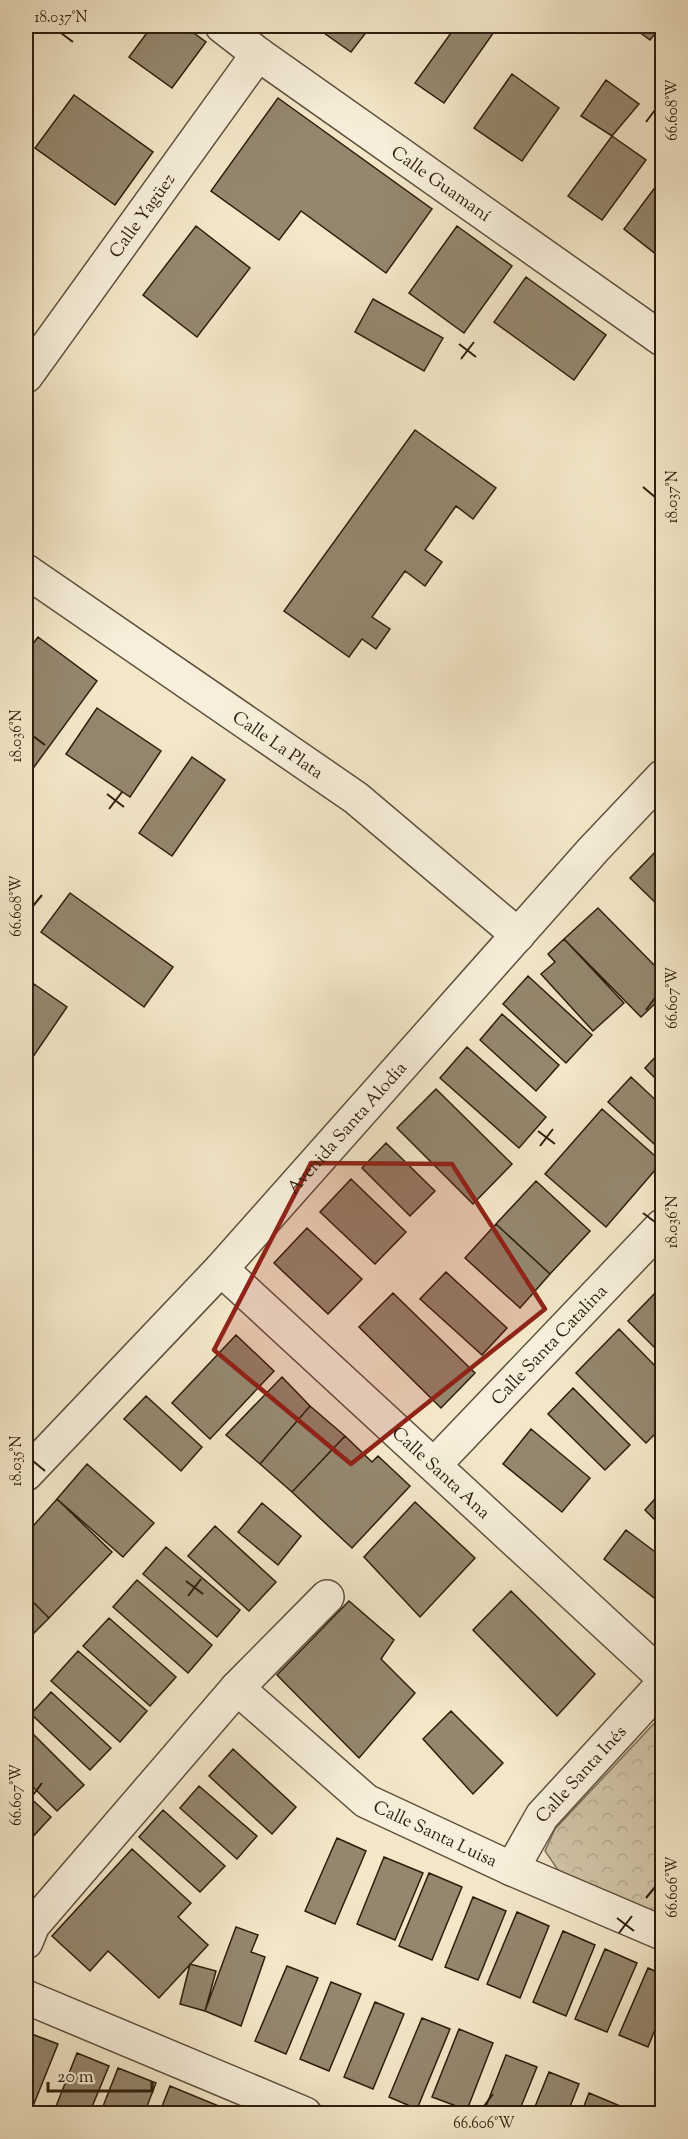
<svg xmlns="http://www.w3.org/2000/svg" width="688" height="2139" font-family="'Sorts Mill Goudy',serif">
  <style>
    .forest { fill: url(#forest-crowns); stroke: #7f725a; stroke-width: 1.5 }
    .building { fill: #94876e; stroke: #2d1e0d; stroke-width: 1.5 }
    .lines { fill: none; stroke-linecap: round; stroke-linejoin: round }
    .street-casing { stroke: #5e503c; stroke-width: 36 }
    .street { stroke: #f7efdb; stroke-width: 33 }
    .marked { fill: #8f2418; fill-opacity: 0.2; stroke: #8f2418; stroke-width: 4.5; stroke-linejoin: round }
    .ticks { fill: none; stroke: #2d1e0d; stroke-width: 2 }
    .labels { text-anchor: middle; stroke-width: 6; stroke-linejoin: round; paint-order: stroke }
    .street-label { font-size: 18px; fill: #2d1e0d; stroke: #f7efdb }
    .neatline { fill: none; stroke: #2d1e0d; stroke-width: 2 }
    .ticks-label { font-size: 15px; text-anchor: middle; fill: #2d1e0d }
  </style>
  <defs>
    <pattern id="forest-crowns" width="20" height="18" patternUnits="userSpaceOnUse" patternTransform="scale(1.5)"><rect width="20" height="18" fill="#d1c5a8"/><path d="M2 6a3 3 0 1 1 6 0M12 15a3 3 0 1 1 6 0" fill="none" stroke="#b4a98f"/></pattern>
  </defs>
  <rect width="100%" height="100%" fill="#f3e7c8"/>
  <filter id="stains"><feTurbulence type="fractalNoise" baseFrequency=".00333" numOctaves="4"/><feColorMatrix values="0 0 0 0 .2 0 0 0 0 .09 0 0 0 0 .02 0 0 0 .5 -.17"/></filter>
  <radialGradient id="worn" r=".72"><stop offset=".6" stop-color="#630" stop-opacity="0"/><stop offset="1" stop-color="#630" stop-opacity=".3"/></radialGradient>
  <path class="forest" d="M662 1715V1915L560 1873 545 1851 555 1829Z"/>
  <path class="building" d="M152 26H184L206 42 172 88 129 57Z
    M314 26H371L351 52Z
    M456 26H485L494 32 444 103 415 83Z
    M631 26H661L650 40Z
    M512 74 559 108 522 161 474 128Z
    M606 80 639 104 612 136 581 116Z
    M74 95 153 152 115 205 35 148Z
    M278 98 432 209 386 273 301 211 279 240 211 191Z
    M612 136 646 160 602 220 568 196Z
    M662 178V259L624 229Z
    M196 226 250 268 197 337 143 295Z
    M457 226 512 266 464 333 409 293Z
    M526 277 606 335 574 380 494 322Z
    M373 299 443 338 424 371 355 332Z
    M415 430 496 488 473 519 456 506 425 550 442 562 425 586 405 571 372 617 390 629 376 649 362 639 349 657 284 611Z
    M38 637 97 681 26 778V653Z
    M97 708 161 751 130 797 66 754Z
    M192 757 225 780 172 856 139 833Z
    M662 845V909L630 878Z
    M70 893 173 967 144 1007 41 932Z
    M598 908 662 973V997L641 1017 564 939Z
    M564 939 624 1003 593 1031 541 974 555 962 548 954Z
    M528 976 592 1035 566 1063 503 1004Z
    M34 984 67 1007 28 1064 26 1063V997Z
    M502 1014 559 1065 536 1091 480 1040Z
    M467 1047 546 1117 519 1148 440 1078Z
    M662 1050V1085L645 1068Z
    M631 1077 662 1106V1151L608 1102Z
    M436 1089 512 1164 473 1204 397 1128Z
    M602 1109 662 1162 606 1227 545 1174Z
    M386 1143 435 1191 410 1216 362 1168Z
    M351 1179 406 1232 375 1264 320 1212Z
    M536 1181 590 1231 550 1274 496 1224Z
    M496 1224 550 1274 520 1308 465 1258Z
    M307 1228 362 1279 328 1314 274 1263Z
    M446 1272 507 1328 482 1355 420 1299Z
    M660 1288 662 1291V1355L628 1321Z
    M393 1293 475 1373 441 1408 359 1327Z
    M619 1329 662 1373V1427L646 1443 576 1373Z
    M236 1335 274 1371 210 1439 172 1403Z
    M282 1377 310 1406 260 1464 226 1435Z
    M573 1388 630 1445 605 1470 548 1414Z
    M146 1396 202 1447 181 1471 124 1419Z
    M310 1406 345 1436 292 1492 260 1464Z
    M531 1429 590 1478 562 1512 503 1464Z
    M345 1436 372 1462 378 1456 410 1486 352 1548 292 1492Z
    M87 1464 154 1523 123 1557 57 1499Z
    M662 1491V1527L645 1510Z
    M57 1499 112 1552 49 1618 26 1595V1534Z
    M415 1502 475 1558 420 1617 364 1557Z
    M262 1503 301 1536 278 1565 238 1532Z
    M215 1526 276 1582 249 1611 188 1556Z
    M626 1530 662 1557V1604L604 1559Z
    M166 1547 240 1610 217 1637 143 1574Z
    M137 1580 212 1645 188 1673 113 1607Z
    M511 1591 595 1674 557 1716 473 1630Z
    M26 1595 49 1618 26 1641Z
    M349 1601 394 1640 381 1659 415 1693 359 1758 277 1675Z
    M109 1618 176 1677 150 1706 83 1646Z
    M78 1651 147 1711 120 1742 51 1681Z
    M51 1692 111 1748 90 1770 31 1714Z
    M451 1711 503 1763 473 1794 423 1739Z
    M26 1727 84 1785 57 1811 26 1780Z
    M233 1749 296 1807 272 1834 209 1776Z
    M199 1786 257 1836 237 1859 180 1808Z
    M26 1794 51 1817 26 1844Z
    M163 1810 225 1866 200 1892 139 1837Z
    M337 1838 366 1851 335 1924 305 1911Z
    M132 1849 191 1903 178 1917 208 1945 159 1998 108 1951 90 1971 52 1936Z
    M384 1857 423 1873 395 1940 357 1924Z
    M429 1873 462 1887 432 1960 399 1946Z
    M473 1897 506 1911 478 1980 445 1967Z
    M517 1912 549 1926 520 1998 487 1984Z
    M236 1927 258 1935 251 1952 265 1957 241 2026 205 2011Z
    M563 1931 595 1945 566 2016 533 2002Z
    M605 1949 637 1963 607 2032 575 2019Z
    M190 1964 216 1971 205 2011 180 2004Z
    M287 1966 318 1978 286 2054 255 2041Z
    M648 1968 662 1974V2012L648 2047 619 2035Z
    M331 1982 361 1994 329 2071 300 2059Z
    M375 2002 404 2014 373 2089 344 2077Z
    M422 2018 450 2029 417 2109 389 2097Z
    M459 2029 493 2043 467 2110 432 2097Z
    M29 2033 58 2044 31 2111 26 2109V2042Z
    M77 2053 109 2066 89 2114H53Z
    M506 2055 537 2067 518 2114H483Z
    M118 2068 156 2083 144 2114H100Z
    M549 2072 579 2084 567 2114H532Z
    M170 2086 238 2114H159Z
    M589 2093 625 2108 623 2114H581Z"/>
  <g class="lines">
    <defs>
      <g id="street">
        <path id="s1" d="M222 26 258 54 662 339"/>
        <path id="s2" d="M26 376 258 54"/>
        <path id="s3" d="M26 571 356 798 518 935"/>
        <path id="s4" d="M221 1269 662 1676"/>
        <path id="s5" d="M435 1464 662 1226"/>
        <path id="s6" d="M26 1474 221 1269 593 850 662 777"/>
        <path id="s7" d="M237 1688 366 1801 512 1869 662 1933"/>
        <path id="s8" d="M512 1869 542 1816 662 1685"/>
        <path d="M26 1942 33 1925 237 1688 327 1597"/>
        <path d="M26 1997 305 2114"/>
      </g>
    </defs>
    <use href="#street" class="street-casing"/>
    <use href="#street" class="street"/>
  </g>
  <path class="marked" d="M311 1163 452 1164 545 1309 351 1464 214 1350Z"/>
  <path class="ticks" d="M61 33 73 42M646 122 655 110M459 344 476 357M461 359 474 342M643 487 655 497M33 736 45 745M107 794 124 807M109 809 122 792M33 906 42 895M646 1010 655 998M538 1131 555 1144M540 1146 553 1129M643 1213 655 1222M33 1461 45 1471M186 1581 203 1594M188 1596 201 1579M33 1795 42 1783M646 1898 655 1887M617 1918 634 1931M619 1933 632 1916M484 2106 493 2094"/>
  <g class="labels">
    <g class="street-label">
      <text dy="6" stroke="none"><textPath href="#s1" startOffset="270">Calle Guamaní</textPath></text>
      <text dy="6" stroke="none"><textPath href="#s2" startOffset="198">Calle Yagüez</textPath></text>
      <text dy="6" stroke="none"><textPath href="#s3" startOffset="306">Calle La Plata</textPath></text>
      <text dy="6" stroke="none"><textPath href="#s6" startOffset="472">Avenida Santa Alodia</textPath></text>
      <text dy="6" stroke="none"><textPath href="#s5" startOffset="165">Calle Santa Catalina</textPath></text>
      <text dy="6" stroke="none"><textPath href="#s4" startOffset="300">Calle Santa Ana</textPath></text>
      <text dy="6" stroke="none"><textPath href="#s8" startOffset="118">Calle Santa Inés</textPath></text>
      <text dy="6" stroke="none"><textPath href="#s7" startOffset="248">Calle Santa Luisa</textPath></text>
    </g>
  </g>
  <rect width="688" height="2139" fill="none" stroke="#f3e7c8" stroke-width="66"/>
  <path d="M48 2082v9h104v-9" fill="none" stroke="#2d1e0d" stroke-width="3"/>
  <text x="57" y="2082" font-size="18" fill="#2d1e0d" stroke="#f7efdb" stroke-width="4.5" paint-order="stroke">20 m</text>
  <rect x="33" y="33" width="622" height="2073" class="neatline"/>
  <g class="ticks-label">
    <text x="61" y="22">18.037°N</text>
    <text transform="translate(672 110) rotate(-90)" y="5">66.608°W</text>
    <text transform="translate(672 497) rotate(-90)" y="5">18.037°N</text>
    <text transform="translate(16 736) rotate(-90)" y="5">18.036°N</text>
    <text transform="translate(16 906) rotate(-90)" y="5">66.608°W</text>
    <text transform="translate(672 998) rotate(-90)" y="5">66.607°W</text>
    <text transform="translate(672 1222) rotate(-90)" y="5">18.036°N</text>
    <text transform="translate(16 1461) rotate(-90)" y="5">18.035°N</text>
    <text transform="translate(16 1795) rotate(-90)" y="5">66.607°W</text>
    <text transform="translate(672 1887) rotate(-90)" y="5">66.606°W</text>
    <text x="484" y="2128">66.606°W</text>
  </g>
  <rect width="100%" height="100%" filter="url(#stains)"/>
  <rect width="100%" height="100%" fill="url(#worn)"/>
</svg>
